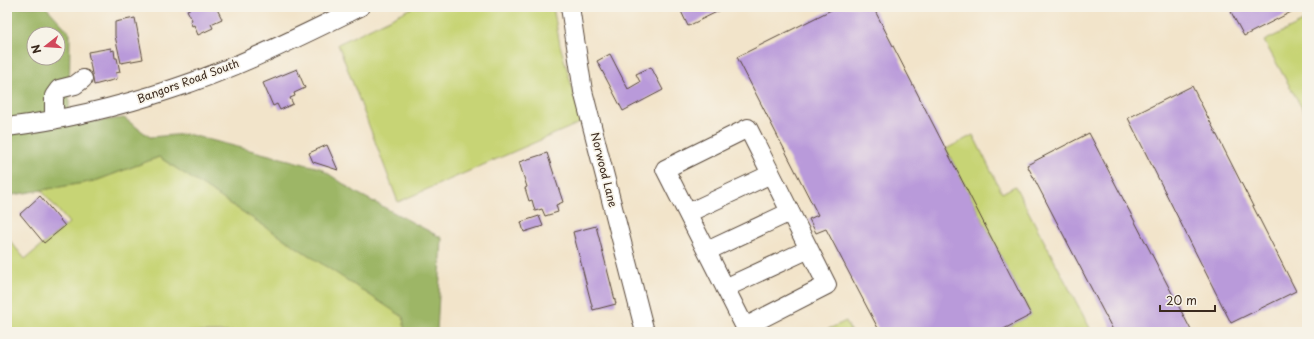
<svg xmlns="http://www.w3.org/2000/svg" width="1314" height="339" font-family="'Playpen Sans',sans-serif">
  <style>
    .green { fill: #c7d475; stroke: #817f4a }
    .forest { fill: #9db666; stroke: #6c7042; fill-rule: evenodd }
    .building { fill: #b99ada }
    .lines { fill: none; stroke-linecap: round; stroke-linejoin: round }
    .minor-casing { stroke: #564638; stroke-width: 20 }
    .minor { stroke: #fff; stroke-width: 18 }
    .labels { text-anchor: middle; stroke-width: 3.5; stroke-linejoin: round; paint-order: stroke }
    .street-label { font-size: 11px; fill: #3b2a1e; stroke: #f7f3e8 }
  </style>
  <rect width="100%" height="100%" fill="#f7f3e8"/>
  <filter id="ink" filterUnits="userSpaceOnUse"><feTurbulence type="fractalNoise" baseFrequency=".025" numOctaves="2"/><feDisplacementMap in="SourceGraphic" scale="8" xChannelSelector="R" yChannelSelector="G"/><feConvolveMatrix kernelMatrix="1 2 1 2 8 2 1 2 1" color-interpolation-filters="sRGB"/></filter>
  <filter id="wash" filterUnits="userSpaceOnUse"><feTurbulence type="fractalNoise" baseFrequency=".012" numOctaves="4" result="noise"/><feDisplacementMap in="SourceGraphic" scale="16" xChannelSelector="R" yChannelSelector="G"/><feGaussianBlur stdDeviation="0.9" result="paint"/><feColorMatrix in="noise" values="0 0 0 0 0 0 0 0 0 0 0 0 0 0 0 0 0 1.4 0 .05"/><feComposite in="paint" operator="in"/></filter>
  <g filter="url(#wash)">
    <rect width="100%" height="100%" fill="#f2e4ca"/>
    <path class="green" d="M414 7H553L560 45 582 122 398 202 338 44Z
      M1307 20V117L1264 41Z
      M973 135 1002 193 1015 186 1092 332H998L1031 315 946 149Z
      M159 157 404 317 405 332H7V237L25 259 69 223 41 190 95 181Z
      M846 321 851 332H822Z"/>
    <path class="forest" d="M7 7H46L70 33 69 115 7 126ZM34 34H58V58H34Z
      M124 118 150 137 187 134 320 168 357 193 442 238 437 332H405L403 317 159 157 95 181 7 196V132Z"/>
    <g id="blocks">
      <path class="building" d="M194 7H216L222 19 211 24 213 28 198 35 194 25 192 26 190 21 192 20 187 10Z
        M679 7H727L688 26Z
        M837 7H873L1031 315 998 332H880L826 229 816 233 809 219 818 215 737 57Z
        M1242 7H1301L1244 36 1231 12Z
        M135 18 143 59 121 63 115 36V22Z
        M111 48V51L114 50 115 58H117L120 72 116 73 117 79 94 85 88 52Z
        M610 54 628 89 640 82 636 74 651 67 663 90 623 111 597 61Z
        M297 69 305 88 294 93 295 96 290 98 293 104 280 110 277 104 273 106 263 83Z
        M1192 86 1296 291 1231 323 1128 118Z
        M1089 133 1192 332H1114L1027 165Z
        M327 145 338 170 313 162 309 153Z
        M547 153 563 202 556 205 558 212 545 216 542 209 535 211 532 200 529 201 525 188 527 187 519 162Z
        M40 196 65 226 44 243 20 214Z
        M539 216 543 226 524 232 521 222Z
        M596 226 616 304 593 310 573 232Z"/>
    </g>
  </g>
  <g filter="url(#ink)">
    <use href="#blocks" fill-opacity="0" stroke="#564638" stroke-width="1"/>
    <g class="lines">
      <defs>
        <path id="minor" d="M570 7 583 91 645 332
          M54 120V96L59 89 75 85 83 79
          M7 127C63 120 118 107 172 89 237 68 299 37 360 7
          M748 128 827 285 745 327 665 169Z
          M688 213 771 174
          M707 251 790 212
          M725 288 809 249"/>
      </defs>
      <use href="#minor" class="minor-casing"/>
      <use href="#minor" class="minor"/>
    </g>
  </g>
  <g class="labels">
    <g class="street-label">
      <text transform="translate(188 81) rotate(-20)" y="4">Bangors Road South</text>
      <text transform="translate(604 170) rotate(76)" y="4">Norwood Lane</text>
    </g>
  </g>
  <rect width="1314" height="339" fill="none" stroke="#f7f3e8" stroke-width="24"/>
  <g transform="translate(46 46) rotate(253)"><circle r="19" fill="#f7f3e8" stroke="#aca397"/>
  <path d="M0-3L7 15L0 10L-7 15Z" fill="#d1495b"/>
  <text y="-6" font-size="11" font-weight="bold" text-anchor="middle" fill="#3b2a1e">N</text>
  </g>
  <path d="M1160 305v6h55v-6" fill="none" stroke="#3b2a1e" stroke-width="2"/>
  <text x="1166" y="305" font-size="12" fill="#3b2a1e" stroke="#f7f3e8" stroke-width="3" paint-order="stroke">20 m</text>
</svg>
